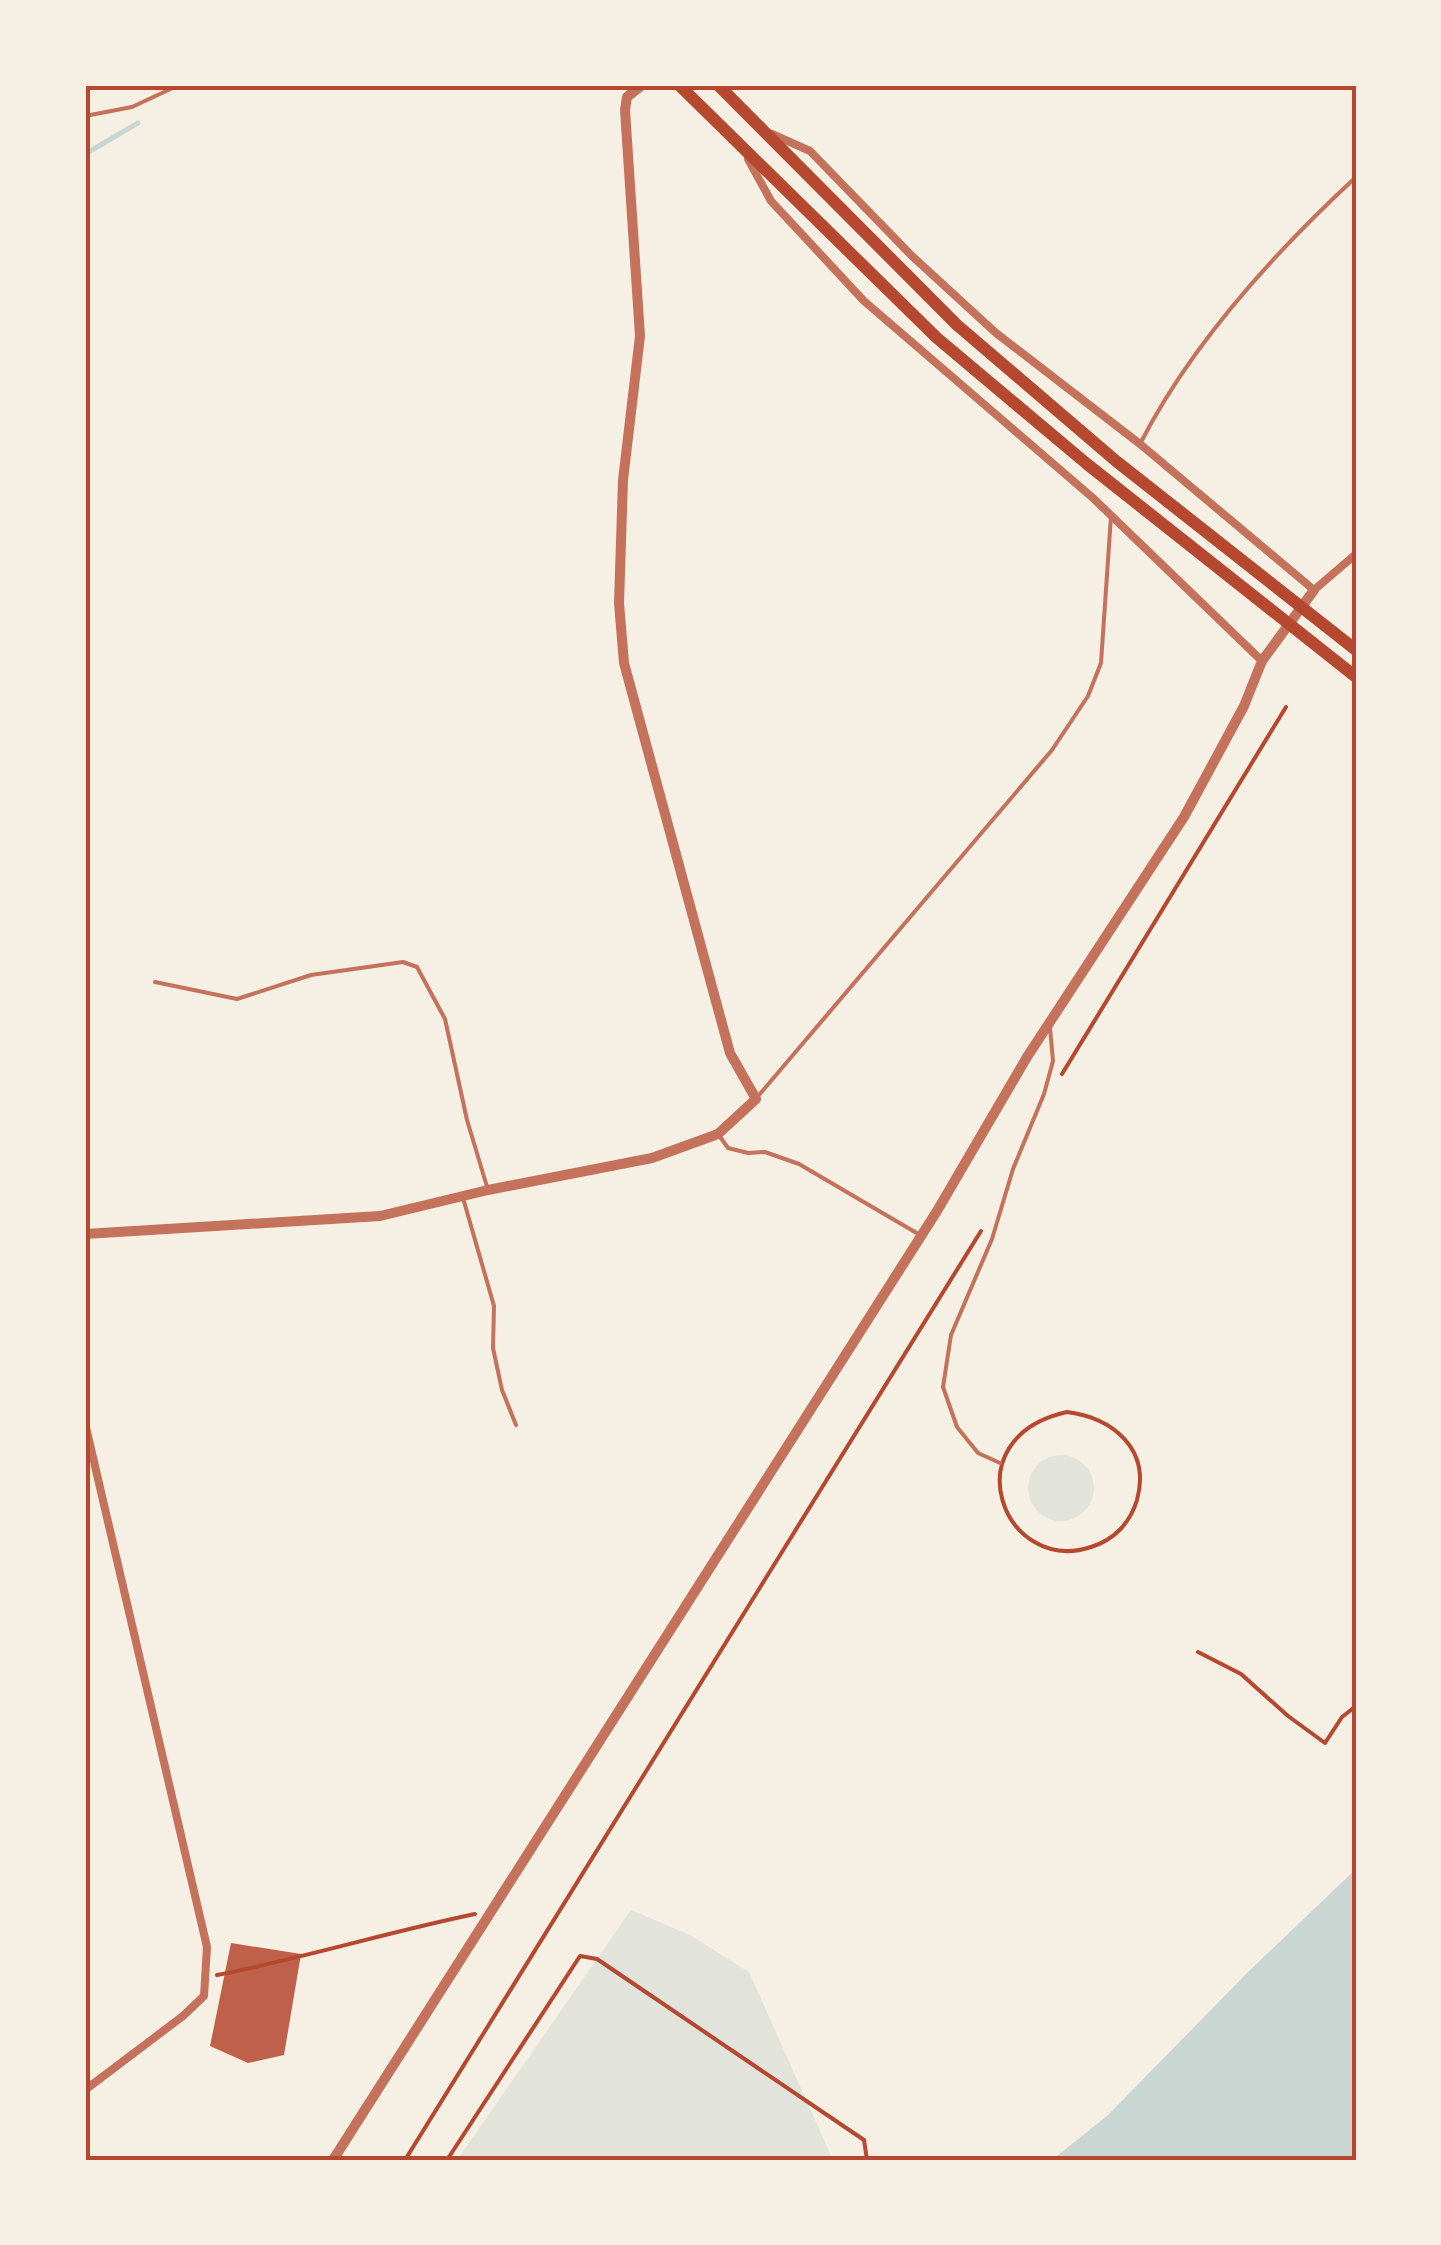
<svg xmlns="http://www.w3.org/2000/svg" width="1441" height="2245" font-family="'DM Sans',sans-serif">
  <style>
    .green { fill: #e2e4dc }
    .water { fill: #c9d6d2 }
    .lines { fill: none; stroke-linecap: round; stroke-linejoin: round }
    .stream { stroke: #c9d6d2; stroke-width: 5 }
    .building { fill: #bf614a }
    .path { stroke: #b5482f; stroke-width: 4 }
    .service { stroke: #c5725c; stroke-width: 4 }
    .minor { stroke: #c5725c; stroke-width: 8 }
    .tertiary { stroke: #c5725c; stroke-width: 10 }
    .primary { stroke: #b5482f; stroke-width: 12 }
    .neatline { fill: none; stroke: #b5482f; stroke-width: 4 }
  </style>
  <rect width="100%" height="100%" fill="#f6efe4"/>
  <path class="green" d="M1028 1488a33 33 0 1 1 66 0a33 33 0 1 1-66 0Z
    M631 1910 690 1935 749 1972 833 2160H457Z"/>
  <path class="water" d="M1356 1869V2160H1052L1108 2115 1248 1972Z"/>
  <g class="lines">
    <path class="stream" d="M85 154 138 123"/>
  </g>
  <path class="building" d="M231 1943 301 1954 284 2055 248 2063 210 2046Z"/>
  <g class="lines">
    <path class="path" d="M1062 1074 1286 707
      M1067 1412C1113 1418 1151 1449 1137 1500 1130 1523 1114 1540 1091 1547 1004 1576 950 1438 1067 1412Z
      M1198 1652 1241 1674 1288 1716 1325 1743 1342 1717 1356 1706
      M217 1975C304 1958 388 1932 475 1914
      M405 2160 981 1231
      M447 2160 580 1956 597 1959 864 2140 867 2160"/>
    <path class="service" d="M85 116 132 107 179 85
      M1140 444C1190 346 1275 252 1356 177
      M155 982 237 999 311 975 403 962 417 967 445 1019 467 1120 488 1190
      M759 1095 1052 750 1088 696 1101 663 1111 516
      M718 1134 728 1148 748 1153 765 1152 799 1164 920 1235
      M463 1198 494 1306 493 1348 502 1390 516 1425
      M1000 1463 978 1453 957 1427 943 1387 951 1335 992 1239 1013 1169 1044 1094 1053 1061 1050 1028"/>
    <path class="minor" d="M772 134 810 151 912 256 996 333 1140 444 1314 590 1356 554
      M748 159 771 201 864 301 1093 498 1262 661
      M85 1423 207 1947 204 1996 183 2016 85 2090"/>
    <path class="tertiary" d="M85 1234 380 1216 488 1190 652 1158 718 1134 756 1099 730 1053 624 663 619 603 623 480 640 336 625 110 627 97 642 85
      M333 2160 937 1211 1027 1057 1184 817 1244 706 1262 661 1314 590"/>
    <path class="primary" d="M679 85 937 338 1087 464 1356 677
      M718 85 957 325 1116 461 1356 650"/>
  </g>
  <rect width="1441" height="2245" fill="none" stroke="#f6efe4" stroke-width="175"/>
  <rect x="88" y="88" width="1266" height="2070" class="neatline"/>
</svg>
